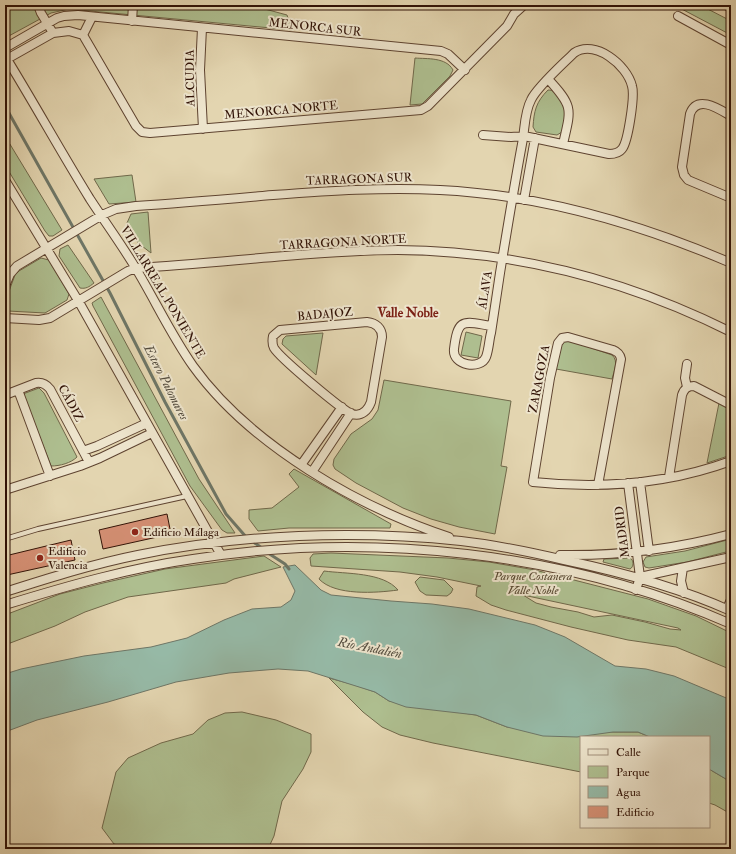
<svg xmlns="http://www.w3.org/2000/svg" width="736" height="854" font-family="'IM FELL Double Pica',serif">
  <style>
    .green { fill: #aebe8f; stroke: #70684a; fill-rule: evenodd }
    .water { fill: #96b9a6; stroke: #6e7666 }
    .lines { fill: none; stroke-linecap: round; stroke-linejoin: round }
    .stream { stroke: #6e7666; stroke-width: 3 }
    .building { fill: #d79176; stroke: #311206 }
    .service-casing { stroke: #5e4330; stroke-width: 6 }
    .minor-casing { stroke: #5e4330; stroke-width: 10 }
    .tertiary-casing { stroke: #5e4330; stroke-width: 11 }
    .service { stroke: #ede4cc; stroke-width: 4 }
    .minor { stroke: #ede4cc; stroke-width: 8 }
    .tertiary { stroke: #ede4cc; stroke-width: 9 }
    .poi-dot { fill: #8f2418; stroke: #ede4cc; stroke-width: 1.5 }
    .labels { text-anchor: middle; stroke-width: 4; stroke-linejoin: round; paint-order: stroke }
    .street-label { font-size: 12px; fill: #311206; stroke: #ede4cc }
    .poi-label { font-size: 12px; fill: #311206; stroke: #ede4cc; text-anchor: start }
    .park-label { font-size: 12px; font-style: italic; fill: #56462f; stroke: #ede4cc }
    .neighbourhood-label { font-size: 13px; font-weight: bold; fill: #7a1f14; stroke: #ede4cc }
    .water-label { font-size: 13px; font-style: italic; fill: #544c3e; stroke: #ede4cc }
  </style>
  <rect width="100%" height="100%" fill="#e3d5b0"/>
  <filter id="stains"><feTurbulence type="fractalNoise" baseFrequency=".005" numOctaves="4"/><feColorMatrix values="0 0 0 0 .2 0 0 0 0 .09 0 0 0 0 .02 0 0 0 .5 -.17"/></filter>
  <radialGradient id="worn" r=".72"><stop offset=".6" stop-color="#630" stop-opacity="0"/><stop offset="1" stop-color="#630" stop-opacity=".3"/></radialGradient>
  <path class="green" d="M5 5H250L287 15 292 30 69 9 51 13 7 37 5 36Z
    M677 5H700L731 21V35L676 6Z
    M415 58C427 59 446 57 453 70L450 76 422 104 410 105Z
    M548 90C553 90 555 92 559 97 568 109 565 118 562 132L557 135 536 132 533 127C534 111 536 102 548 90Z
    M5 136 62 230 53 236H49L45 231 5 165Z
    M132 175 136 202 109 204 94 179Z
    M148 212 151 253 138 243 127 223 131 214Z
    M68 245 94 283C89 287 86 289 80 288L59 256 60 249Z
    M41 258 49 260 69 294 67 300 45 313 8 311 5 307V302L15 275 19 271Z
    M101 297 199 479 235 533H227L222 530 190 486 93 306 92 303Z
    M466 332 482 336 478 358 461 355Z
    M323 333 316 375 282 344 283 339 286 336Z
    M568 340 612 355C619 361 614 371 612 379L556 369 559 346 564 341Z
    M384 380 511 401 501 466 507 467 495 534 459 527 431 519 403 508 356 483 335 469 333 465 334 459 351 434 372 419 378 410Z
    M39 388 44 393 77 457C71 463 60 466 51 466L23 394Z
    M719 403 731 409V455L707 463Z
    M294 469 391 524 390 528H289L258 531 249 519V510L272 508 299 487 289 474Z
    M731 539 730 551 687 562 649 568 645 567 643 562 646 557 685 551Z
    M331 553 448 558 489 562 535 570 648 599 696 616 731 633V672L727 668 676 647 628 640 571 627 506 610 491 605 476 596 477 587 481 586 437 577 400 572 311 566 310 558 313 554ZM523 595 678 628 681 630 670 629 645 622 612 615 594 617 578 612 551 607 536 603Z
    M264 556 281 567 234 579 226 583 128 597 85 612 55 626 5 645V615L60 594 103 583 165 569Z
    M630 558C634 560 634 567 630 569L603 562 604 559Z
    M324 571C346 574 383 572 398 590 376 593 335 596 319 579Z
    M420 577 444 580 453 589 451 593 447 596 426 595 420 591 415 582Z
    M329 678 355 685 375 692 389 701 476 715 507 727 613 732H638L650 737H581V772L433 743 400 735 382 727 363 712Z
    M242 712 276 720 311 734V752L303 769 282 801 274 836 268 849H132L114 844 102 828 116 772 128 758 161 743 193 734 208 720 225 713Z
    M709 769 731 782V814L715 805 709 803Z"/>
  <path class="water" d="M295 565 321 590 331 595 391 601 432 604 469 609 535 625 565 637 615 666 646 669 674 676 731 700V782L709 769V737H650L638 732H613L577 737 543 736 507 727 476 715 406 707 389 701 375 692 308 671 278 669 229 673 176 682 108 702 37 720 5 732V674L21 669 84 656 151 647 187 638 224 620 252 609 281 607 291 600 295 591 283 567Z"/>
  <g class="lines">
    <path class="stream" d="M5 106 110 293 165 402 226 514 247 538
      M252 541 262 548
      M268 553 285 564 289 569"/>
  </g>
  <path class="building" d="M167 514 171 534 103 549 99 530Z
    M71 540 75 560 7 575 5 565V556Z"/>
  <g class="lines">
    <defs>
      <path id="service" d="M5 539 38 529 187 496
        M725 608 731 595"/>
      <path id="minor" d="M38 5 41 13 53 33
        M678 16 731 45
        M132 21 133 5
        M202 28 200 70 203 129
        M83 35 136 126 142 132 150 133 421 110 428 106 507 26 514 14 524 5
        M83 35 92 17
        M5 48 57 18 64 16 78 15 441 51 448 54 465 70
        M5 56C34 103 61 152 90 199 105 222 121 244 135 267 155 300 171 335 193 366 250 445 358 507 449 537
        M7 59 53 33 69 31 83 35
        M548 79C574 107 571 109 563 144
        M731 116C719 109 697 94 690 114L682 167 684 175 688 180 731 198
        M483 135 511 137 524 136 609 154C614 154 619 153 622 149 628 142 635 96 632 86 627 65 595 39 574 53 562 65 537 87 531 100 524 113 525 130 522 144 514 187 507 230 500 273 497 293 494 313 491 333 489 340 489 349 486 357 481 370 452 366 454 349 458 316 464 322 492 326
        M5 180 79 302 221 555
        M524 200 535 138
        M5 286 10 274 17 266 102 215 116 209 136 206C182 203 227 199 273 195 328 191 384 187 440 190 541 195 638 223 731 263
        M5 318 39 320 50 318 128 271 136 268C186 265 236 260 285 256 323 253 361 250 398 250 515 251 627 280 731 332
        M367 322C376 323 382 328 382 337L371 402C368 410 362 417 352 414 343 411 280 358 274 348 272 344 272 341 273 336L280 330Z
        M687 364 685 378 687 387
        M18 390 50 476
        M5 395 36 383C42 382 46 384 50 389L89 462
        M83 451 97 446 147 423
        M301 465 342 407
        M312 472 351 413
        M669 477 682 395C684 389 687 386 694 386L731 405
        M640 482 649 551
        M628 483 640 577 636 590
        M598 485 621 359C620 354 618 352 613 350L568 337 562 338 558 343 550 378 533 482C600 489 668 484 731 461
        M5 490 80 466 100 458 152 433
        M560 555C618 556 675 549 731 534
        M683 568 681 581 684 593
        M640 577 731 557
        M5 592C49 578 93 564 138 555 241 534 356 530 461 541 496 545 530 552 564 560 621 572 678 587 731 611
        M5 605C67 586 129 568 193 559 370 531 567 552 731 624"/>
      <path id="tertiary" d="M727 5 731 7"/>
    </defs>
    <use href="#service" class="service-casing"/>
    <use href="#minor" class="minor-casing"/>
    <use href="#tertiary" class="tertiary-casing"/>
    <use href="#service" class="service"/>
    <use href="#minor" class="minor"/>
    <use href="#tertiary" class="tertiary"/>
  </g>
  <g class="poi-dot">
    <circle cx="135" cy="532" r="4"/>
    <circle cx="40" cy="558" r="4"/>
  </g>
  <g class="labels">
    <g class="street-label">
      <text transform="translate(315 27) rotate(6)" y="4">MENORCA SUR</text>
      <text transform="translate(190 78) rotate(-91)" y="4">ALCUDIA</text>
      <text transform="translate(281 110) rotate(-5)" y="4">MENORCA NORTE</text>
      <text transform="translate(359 179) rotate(-2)" y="4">TARRAGONA SUR</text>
      <text transform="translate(343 242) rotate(-3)" y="4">TARRAGONA NORTE</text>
      <text transform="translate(485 290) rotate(-81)" y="4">ÁLAVA</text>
      <text transform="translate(163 292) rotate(59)" y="4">VILLARREAL PONIENTE</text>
      <text transform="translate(325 314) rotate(-5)" y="4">BADAJOZ</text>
      <text transform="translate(539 379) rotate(-79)" y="4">ZARAGOZA</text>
      <text transform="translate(71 403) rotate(62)" y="4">CÁDIZ</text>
      <text transform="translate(622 532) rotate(-97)" y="4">MADRID</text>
    </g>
    <g class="poi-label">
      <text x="143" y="536">Edificio Málaga</text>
      <text x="48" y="555">Edificio<tspan x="48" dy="14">Valencia</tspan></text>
    </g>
    <g class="park-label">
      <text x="533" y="580">Parque Costanera<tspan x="533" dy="14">Valle Noble</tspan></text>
    </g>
    <g class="neighbourhood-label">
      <text x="408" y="317">Valle Noble</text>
    </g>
    <g class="water-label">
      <text transform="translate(167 382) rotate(63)" y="5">Estero Palomares</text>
      <text transform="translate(370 647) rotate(11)" y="5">Río Andalién</text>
    </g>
  </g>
  <rect width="736" height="854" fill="none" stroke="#e3d5b0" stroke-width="20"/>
  <rect x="6" y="6" width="724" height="842" fill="none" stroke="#311206" stroke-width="2"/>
  <rect x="10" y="10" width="716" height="834" fill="none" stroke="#311206"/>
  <rect x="580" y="736" width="130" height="92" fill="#ede4cc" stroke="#a2907d"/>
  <rect x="588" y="749" width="20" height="6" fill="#ede4cc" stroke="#a2907d"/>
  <text x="616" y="756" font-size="12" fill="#311206">Calle</text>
  <rect x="588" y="766" width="20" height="12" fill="#aebe8f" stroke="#a2907d"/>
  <text x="616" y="776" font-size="12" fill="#311206">Parque</text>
  <rect x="588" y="786" width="20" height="12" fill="#96b9a6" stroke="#a2907d"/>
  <text x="616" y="796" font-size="12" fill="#311206">Agua</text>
  <rect x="588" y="806" width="20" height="12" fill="#d79176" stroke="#a2907d"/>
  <text x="616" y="816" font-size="12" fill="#311206">Edificio</text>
  <rect width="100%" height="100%" filter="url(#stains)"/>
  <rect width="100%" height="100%" fill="url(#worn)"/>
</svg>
